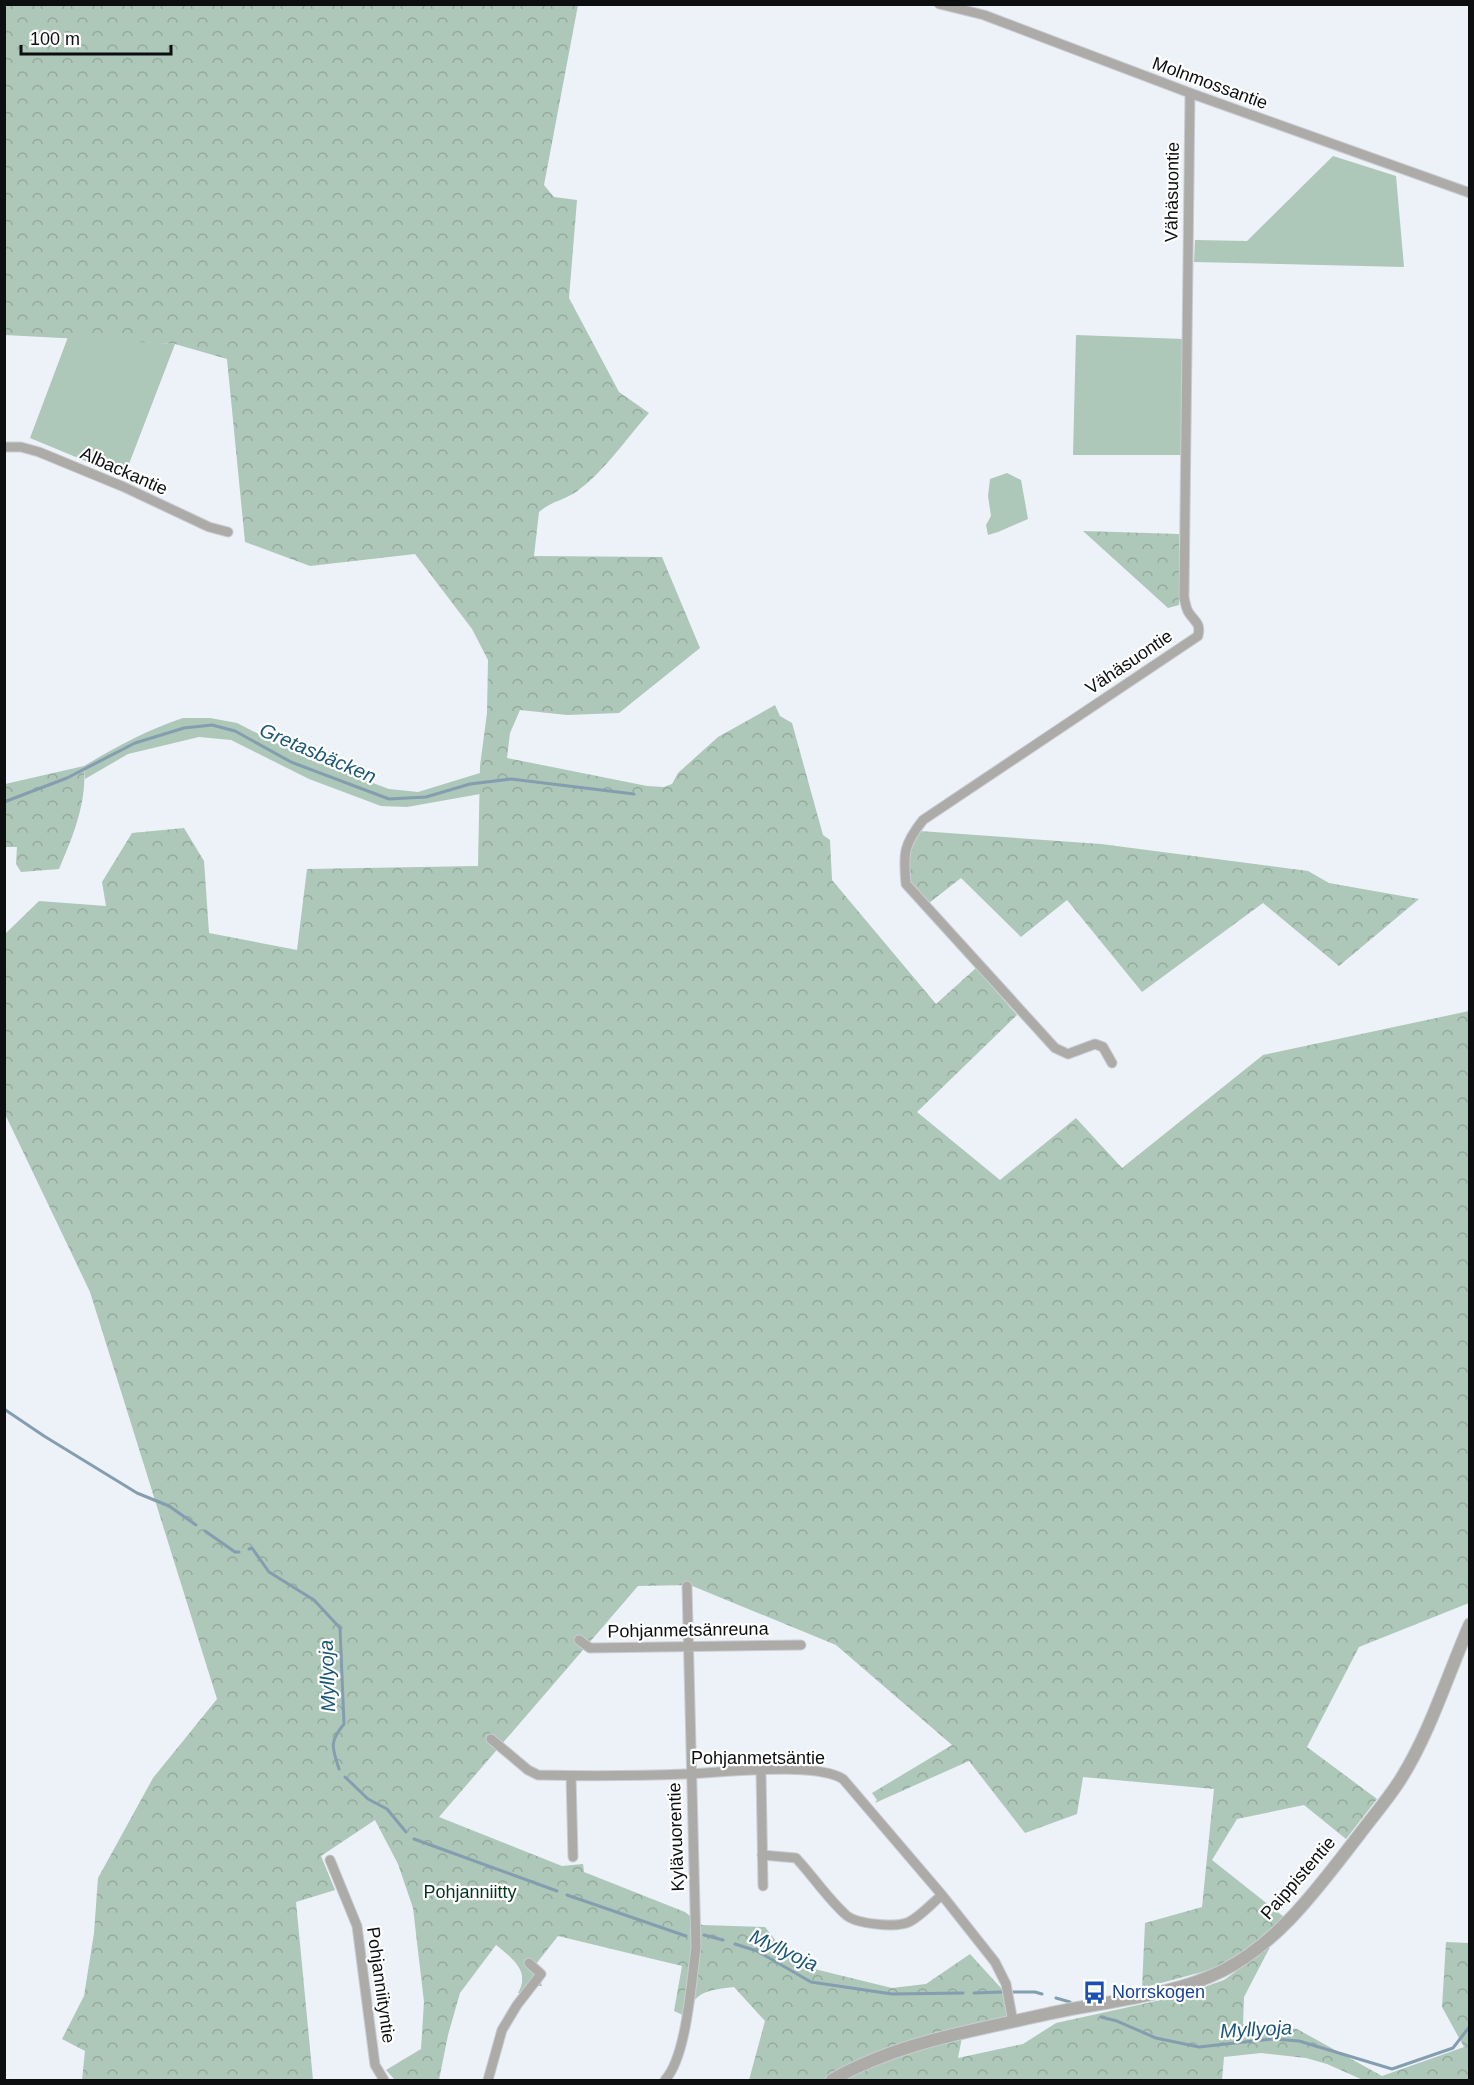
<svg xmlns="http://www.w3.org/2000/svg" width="1474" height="2085" font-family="Helvetica,sans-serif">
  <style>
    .grass { fill: #adc7b8 }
    .forest { fill: url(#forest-crowns) }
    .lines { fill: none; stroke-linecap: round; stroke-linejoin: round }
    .stream { stroke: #849eb0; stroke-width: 3 }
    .minor-casing { stroke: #c9cdd3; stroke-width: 11 }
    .tertiary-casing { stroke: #c9cdd3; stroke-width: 14 }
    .minor { stroke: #adaba8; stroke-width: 9 }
    .tertiary { stroke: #adaba8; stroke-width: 12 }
    .labels { text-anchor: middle; stroke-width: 4.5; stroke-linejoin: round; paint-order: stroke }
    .street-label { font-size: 18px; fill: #0c0e10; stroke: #fff }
    .park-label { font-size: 18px; fill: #013520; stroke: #fff }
    .transit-label { font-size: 18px; fill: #164399; stroke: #fff; text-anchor: start }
    .water-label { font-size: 20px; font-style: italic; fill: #1b5777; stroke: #fff }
  </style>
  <defs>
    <pattern id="forest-crowns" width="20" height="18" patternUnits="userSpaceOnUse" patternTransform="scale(1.5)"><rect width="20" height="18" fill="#adc7b8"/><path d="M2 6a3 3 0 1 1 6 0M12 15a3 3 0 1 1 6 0" fill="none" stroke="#94aa9d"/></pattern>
  </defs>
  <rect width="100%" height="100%" fill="#edf1f8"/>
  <path class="grass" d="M1333 156 1396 176 1404 267 1194 262 1195 240 1247 241Z
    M1076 335 1183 339 1181 455H1073Z
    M68 337 175 344 124 477 30 438Z
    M1007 473 1021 480 1028 519 998 532 988 535 986 525 991 516 988 496 990 479Z
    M183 718H210L237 723 308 759 389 789 418 792 480 773V794L407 807 381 806 309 779 231 740 199 737 128 754 85 779 84 766C116 747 147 730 183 718Z"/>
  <path class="forest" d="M5 5H578L544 185 554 197 577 200 569 298 619 392 649 413C626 439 604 472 576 492 564 500 550 502 539 512L534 556 662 557 700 648 619 713 567 715 520 710 510 733 507 758 647 786 664 787 672 784 678 773 718 737 775 705 780 716 792 723 823 835 830 840 832 880 936 1004 976 968 1017 1015 917 1112 1000 1180 1076 1118 1122 1168 1263 1055 1469 1011V1603L1359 1647 1307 1747 1377 1799 1346 1839 1304 1805 1237 1819 1212 1860 1284 1917 1241 1954 1217 1968 1142 1988 1145 1923 1202 1907 1214 1789 1083 1777 1077 1814 1025 1833 969 1761 875 1803 877 1800 872 1793 952 1745 836 1645 690 1585 638 1586 439 1817 562 1866 583 1864 584 1872 685 1912 702 1925 765 1927 794 1964 892 1988 926 1984 970 1954 1010 1998 1013 2022 963 2032 958 2058 1023 2044 1056 2023 1179 1996 1224 1980 1270 1947 1244 1997 1243 2024 1297 2029 1382 2076 1464 2047 1442 2007 1446 1942 1469 1943V2080H1363L1327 2064 1306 2058 1261 2053 1224 2057 1222 2080H749L765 2021 734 1987C711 1990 693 1990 687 2017L674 2011 682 1966 558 1936 536 1964 542 1986H537L531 1993H518C531 1971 512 1958 496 1945L460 1993 448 2035 439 2080H395L386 2070 421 2049 424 2002 413 1908 398 1864 375 1820 321 1856 335 1890 296 1902 313 2080H82L85 2051 62 2039 84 1996 94 1933 98 1878 153 1778 217 1699 90 1292 5 1114V934L39 901 106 906 102 882 132 833 184 828 204 861 209 933 297 950 307 869 478 866 480 766 487 713 488 660 472 629 415 554 310 566 245 542 227 359 175 344 5 335Z
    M1083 531 1179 534V605L1168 608Z
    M84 766C87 803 73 836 59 869L21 872 16 864 17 847H5V784Z
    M920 831 1101 844 1308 871 1329 883 1419 899 1339 966 1263 903 1142 992 1067 900 1021 937 961 878 929 903 910 882 907 858Z"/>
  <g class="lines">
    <path class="stream" d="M4 802 67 778 135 743 184 728 212 725 235 731 291 762 389 799 426 797 470 784 511 779 634 794
      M4 1409 44 1436 137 1493 169 1506 196 1525
      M205 1531 235 1552H239
      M249 1549 252 1548 269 1572 314 1600 340 1628 344 1724C329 1742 332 1747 339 1769
      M345 1777 368 1799 387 1809 406 1832
      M414 1839 557 1891
      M567 1895 686 1936
      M704 1935 723 1940
      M735 1944 757 1951 811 1982 892 1994 963 1993
      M1013 1992H1035L1042 1994
      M974 1993 1002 1992
      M1056 1998 1070 2002
      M1101 2017 1117 2021 1156 2038 1199 2047 1272 2039 1299 2041 1392 2069 1453 2048 1470 2026"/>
    <defs>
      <path id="minor" d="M939 4 984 15 1190 93 1470 193
        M4 447H21L39 452 124 487 209 527 228 532
        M1112 1063 1103 1047 1095 1044 1068 1054 1055 1048 906 884C903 853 904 844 923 820L1198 636C1201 623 1195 622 1189 613 1186 609 1185 602 1184 597L1190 93
        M579 1640 590 1648 801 1645
        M491 1739 528 1770 538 1775C587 1776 636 1776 685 1774 720 1773 816 1761 843 1779L942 1895 995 1962 1006 1984 1013 2022
        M761 1770 763 1886
        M571 1776 573 1857
        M762 1855 796 1858C813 1876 827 1898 846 1915 856 1924 896 1928 909 1922 921 1916 932 1903 942 1895
        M330 1860 357 1926 375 2065 384 2080
        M488 2080 502 2030 517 2005 541 1974 529 1963
        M665 2080C687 2056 691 1982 696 1948L687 1586"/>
      <path id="tertiary" d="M832 2080C898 2042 973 2031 1047 2014 1101 2002 1173 1996 1222 1971 1280 1942 1320 1885 1359 1835 1373 1816 1390 1797 1402 1777 1431 1730 1448 1674 1470 1624"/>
    </defs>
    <use href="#minor" class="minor-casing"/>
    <use href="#tertiary" class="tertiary-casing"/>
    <use href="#minor" class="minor"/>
    <use href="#tertiary" class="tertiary"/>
  </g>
  <defs>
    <symbol id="bus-bare" viewBox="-9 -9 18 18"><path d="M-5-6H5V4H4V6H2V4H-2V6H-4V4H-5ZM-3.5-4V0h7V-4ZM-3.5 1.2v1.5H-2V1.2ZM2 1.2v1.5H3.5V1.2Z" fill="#1a4fb4" stroke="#fff" stroke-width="2.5" paint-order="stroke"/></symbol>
  </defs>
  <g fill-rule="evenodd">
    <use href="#bus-bare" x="1078" y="1976" width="33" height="33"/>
  </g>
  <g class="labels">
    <g class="street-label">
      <text transform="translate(1210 83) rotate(20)" y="6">Molnmossantie</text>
      <text transform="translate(1172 192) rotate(-89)" y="6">Vähäsuontie</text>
      <text transform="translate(124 471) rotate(24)" y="6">Albackantie</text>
      <text transform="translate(1129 662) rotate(-34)" y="6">Vähäsuontie</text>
      <text transform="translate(688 1630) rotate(-1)" y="6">Pohjanmetsänreuna</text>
      <text x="758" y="1764">Pohjanmetsäntie</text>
      <text transform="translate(676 1837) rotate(-92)" y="6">Kylävuorentie</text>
      <text transform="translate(1298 1878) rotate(-49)" y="6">Paippistentie</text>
      <text transform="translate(381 1985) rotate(82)" y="6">Pohjanniityntie</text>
    </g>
    <g class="park-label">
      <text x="470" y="1898">Pohjanniitty</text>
    </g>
    <g class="transit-label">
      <text x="1112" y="1998">Norrskogen</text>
    </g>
    <g class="water-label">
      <text transform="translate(318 753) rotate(23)" y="7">Gretasbäcken</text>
      <text transform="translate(327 1676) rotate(-92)" y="7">Myllyoja</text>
      <text transform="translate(784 1950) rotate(25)" y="7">Myllyoja</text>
      <text transform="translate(1256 2029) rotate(-3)" y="7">Myllyoja</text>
    </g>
  </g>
  <rect width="1474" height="2085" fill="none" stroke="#0c0e10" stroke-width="12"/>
  <path d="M21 45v9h150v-9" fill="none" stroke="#0c0e10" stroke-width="3"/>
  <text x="30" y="45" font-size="18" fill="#0c0e10" stroke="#ffffff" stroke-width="4.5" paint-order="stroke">100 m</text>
</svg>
